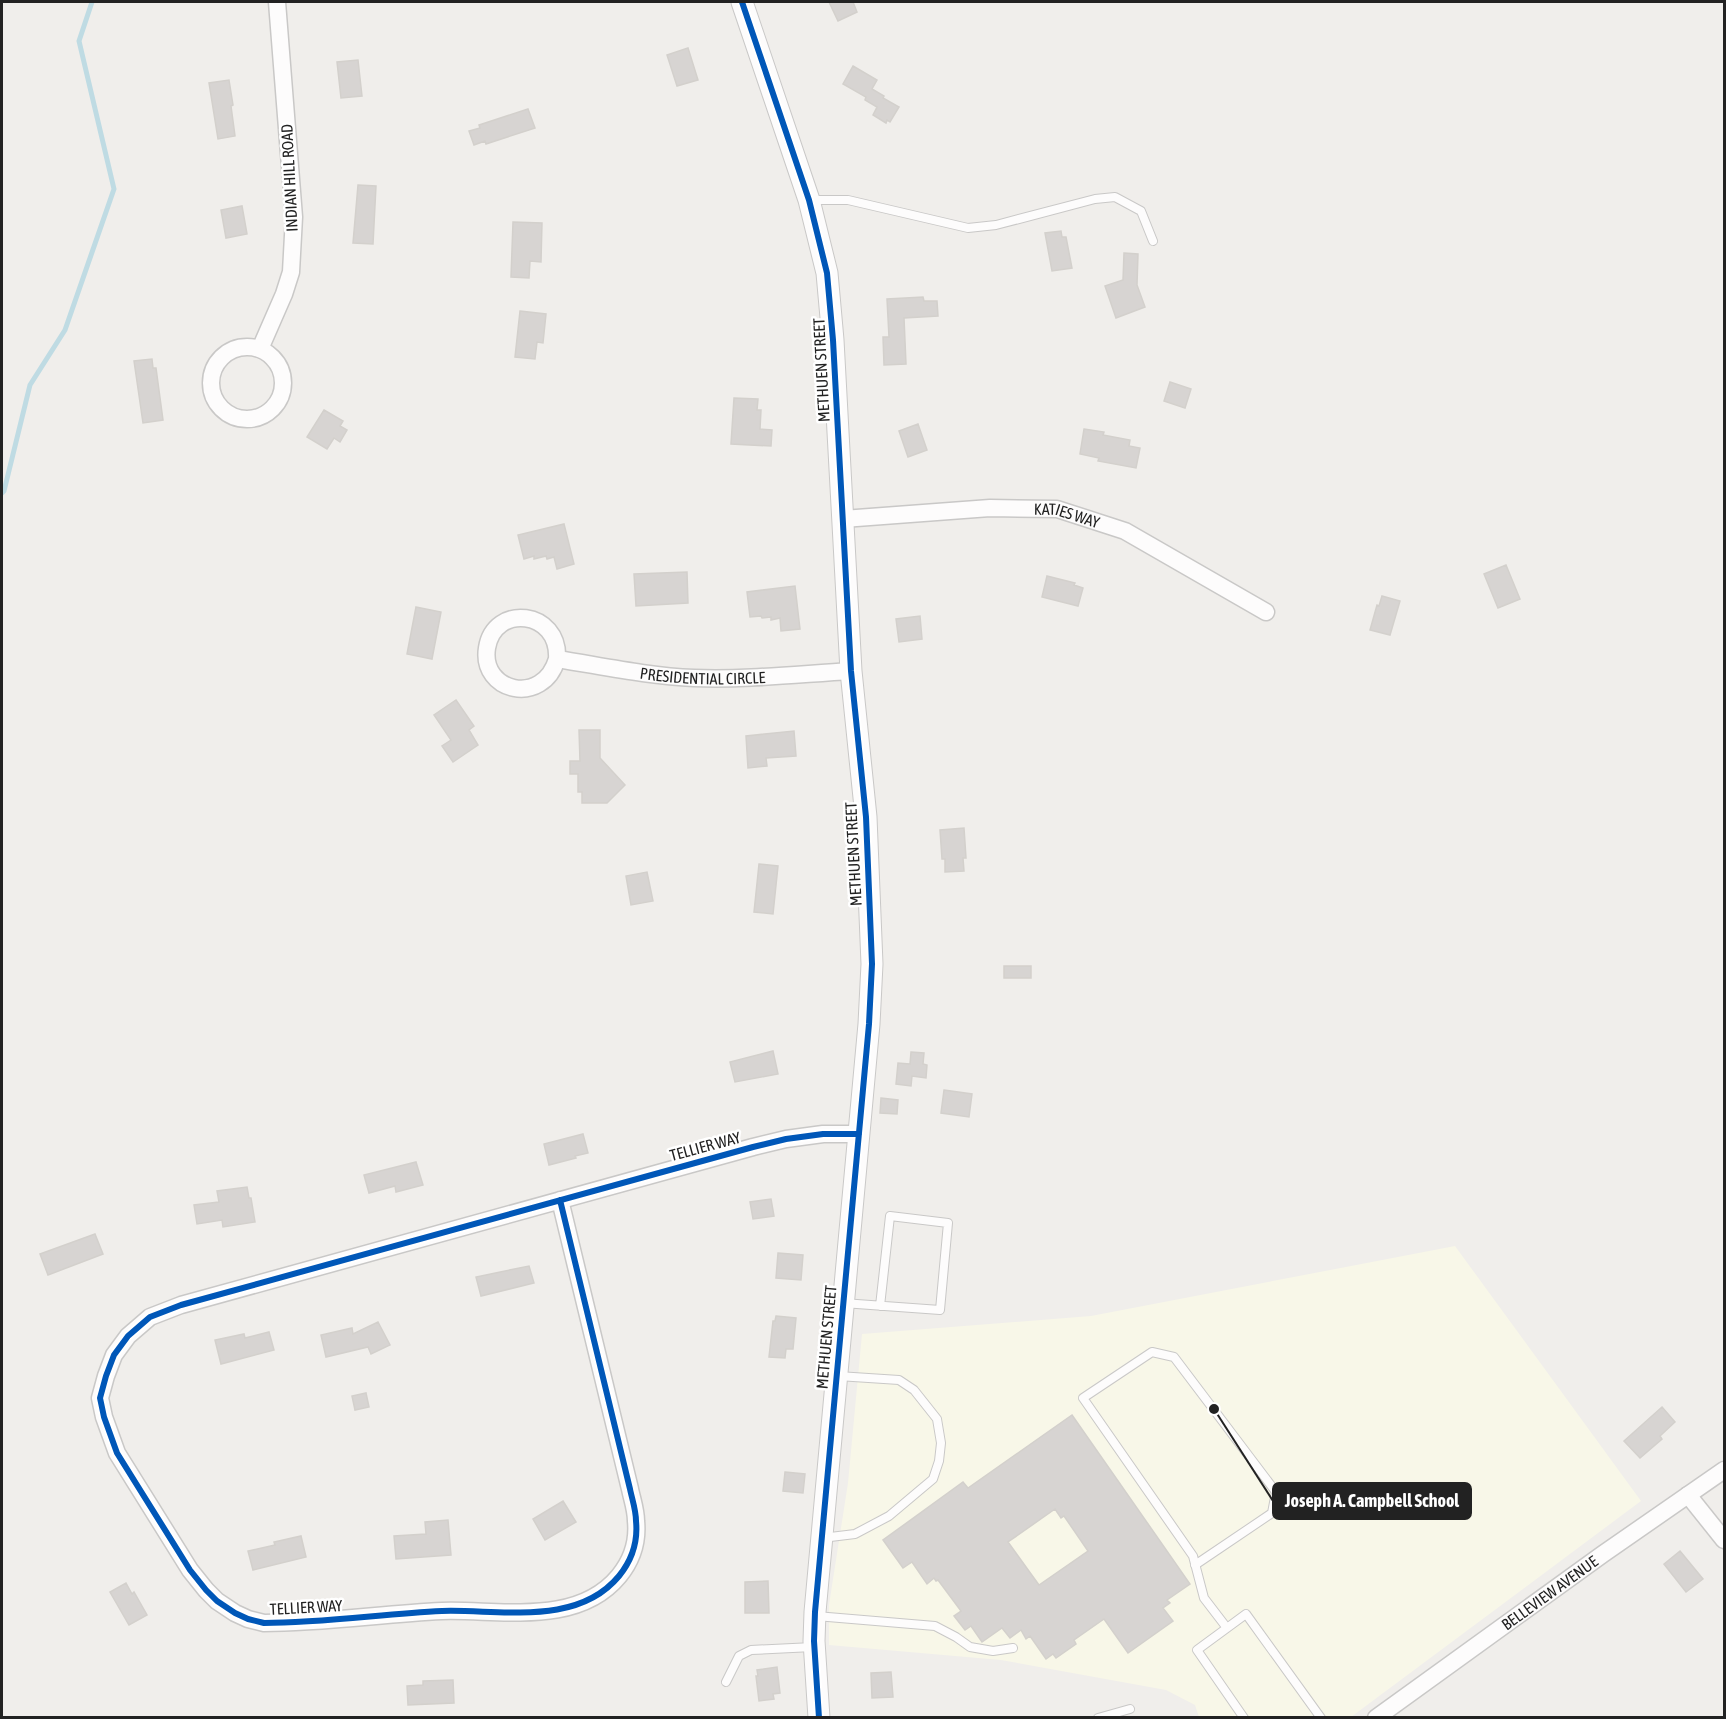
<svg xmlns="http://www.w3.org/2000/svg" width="1726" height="1719" font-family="'Asap Condensed',sans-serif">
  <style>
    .education { fill: #f8f7e8 }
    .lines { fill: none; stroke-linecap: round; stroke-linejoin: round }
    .stream { stroke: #bfdbe3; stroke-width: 5 }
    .building { fill: #d7d4d2; stroke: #d3d0cc; stroke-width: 1.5; fill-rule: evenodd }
    .service-casing { stroke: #c9c8c7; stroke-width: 10 }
    .minor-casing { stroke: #c9c8c7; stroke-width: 19 }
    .tertiary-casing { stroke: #c9c8c7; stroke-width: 23 }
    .service { stroke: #fdfcfc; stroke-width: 8 }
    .minor { stroke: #fdfcfc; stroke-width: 16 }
    .tertiary { stroke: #fdfcfc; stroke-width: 21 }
    .cycleway-casing { stroke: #fff; stroke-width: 10 }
    .cycleway { stroke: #0057b8; stroke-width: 6 }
    .labels { text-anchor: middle; stroke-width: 5; stroke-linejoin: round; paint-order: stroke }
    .street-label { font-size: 16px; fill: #222; stroke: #fff }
    .leader { fill: none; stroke: #222; stroke-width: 2 }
    .callout-dot { fill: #222; stroke: #fff; stroke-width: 2 }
    .callout { fill: #222; stroke: #222; stroke-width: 2 }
    .callout-label { font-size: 18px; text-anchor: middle; font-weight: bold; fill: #fff }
  </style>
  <rect width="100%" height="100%" fill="#f0eeeb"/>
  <path class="education" d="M1455 1246 1641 1501 1351 1717H1199L1195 1705 1166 1690 1001 1660 829 1645V1605L848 1483 862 1334 1091 1316Z"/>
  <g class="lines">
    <path class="stream" d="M2 493 4 491 30 385 65 330 114 189 79 41 92 2"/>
  </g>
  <path class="building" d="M829 2H853L857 12 838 21Z
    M688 48 698 80 677 86 667 55Z
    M358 60 362 96 341 98 337 62Z
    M853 66 877 80 872 89 884 96 883 98 899 107 890 122 887 120 886 123 873 115 877 107 865 100 866 97 843 84Z
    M229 80 233 105 231 106 235 136 218 139 209 83Z
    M528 109 535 128 486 144 485 141 474 145 469 131 480 128 479 125Z
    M358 185 376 186 373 244 353 243Z
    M242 206 247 234 226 238 221 210Z
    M513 222 542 223 541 262 530 261 529 278 511 277Z
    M1061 231 1062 237H1066L1072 268 1052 271 1045 233Z
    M1124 253 1138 254 1137 285 1145 307 1116 318 1105 286 1123 280Z
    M923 297 924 301H937L938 316 904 318 906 364 884 365 883 337H889L887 299Z
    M520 311 546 314 543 343 537 342 535 359 515 357Z
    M152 359 153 368H156L163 420 143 423 134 361Z
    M1170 382 1191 389 1185 408 1164 401Z
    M734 398 758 399 757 410H761L760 429 772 430 771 446 731 444Z
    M324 410 343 421 340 426 347 430 340 442 334 438 327 449 307 437Z
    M918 424 927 450 908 457 899 431Z
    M1084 429 1104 432 1103 435 1130 440 1129 446 1140 448 1136 468 1098 461 1099 458 1080 454Z
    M564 524 574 564 557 569 554 557 547 559 546 556 534 559V556L524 559 518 535Z
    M1506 565 1520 599 1498 608 1484 574Z
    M687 572 688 603 636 606 634 574Z
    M1047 576 1075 583 1074 585 1083 588 1078 606 1042 597Z
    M795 586 800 629 781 631 780 618 771 620V617L762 618 761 616 750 617 747 592Z
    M1382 596 1400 601 1390 635 1370 630 1377 605 1379 606Z
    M416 607 441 612 432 659 407 654Z
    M920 616 922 639 899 642 896 619Z
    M456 700 474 726 469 730 478 745 453 762 442 746 451 740 434 715Z
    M579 730H600V758L625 785 607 803H582V792H578V774H570V761H580Z
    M794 731 796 756 766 758 767 766 748 768 746 736Z
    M964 828 966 858H963L964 871 945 872V859H942L940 830Z
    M759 864 778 866 773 914 754 912Z
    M647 872 653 901 631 905 626 876Z
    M1004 966H1031V978H1004Z
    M773 1051 778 1074 735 1082 730 1062Z
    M911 1052 924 1053 923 1064 927 1065 926 1078 912 1076 911 1086 896 1084 898 1063 910 1064Z
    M944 1090 972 1094 969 1117 941 1113Z
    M881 1098 898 1100 897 1114 880 1113Z
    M583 1134 588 1153 575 1156 576 1158 549 1165 544 1144Z
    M416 1162 423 1185 396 1192 395 1186 369 1193 364 1175Z
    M247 1187 249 1198H251L255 1222 223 1227 222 1220 197 1224 194 1205 219 1202 217 1191Z
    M771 1199 774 1216 753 1219 750 1202Z
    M95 1234 103 1254 48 1275 40 1254Z
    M778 1253 803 1255 801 1280 776 1278Z
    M529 1266 534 1283 481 1296 476 1277Z
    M776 1316 796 1318 793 1349H786L785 1358 769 1357 773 1321H775Z
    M378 1322 390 1345 371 1354 368 1347 326 1357 321 1335 352 1328 353 1334Z
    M269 1332 274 1350 221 1364 215 1340 244 1334 245 1338Z
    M366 1393 369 1407 355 1410 352 1396Z
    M1662 1407 1675 1422 1660 1436 1662 1439 1640 1458 1624 1441Z
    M1072 1415 1190 1584 1167 1600 1170 1603 1163 1608 1173 1621 1128 1653 1104 1619 1074 1640 1076 1644 1056 1658 1053 1654 1046 1659 1030 1636 1026 1639 1021 1630 1010 1638 1002 1628 982 1642 971 1626 965 1630 954 1616 961 1611 938 1580 936 1581 934 1578 927 1584 912 1562 903 1568 883 1540 963 1482 968 1488ZM1055 1509 1061 1518 1064 1516 1088 1551 1039 1585 1008 1542Z
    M785 1472 805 1474 803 1493 783 1491Z
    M563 1501 576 1522 545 1540 533 1519Z
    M448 1520 451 1555 396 1559 394 1536 426 1534 425 1522Z
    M301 1536 306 1557 253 1570 248 1551 275 1545 274 1542Z
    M1680 1551 1703 1579 1686 1592 1664 1564Z
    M768 1581 769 1613H745V1582Z
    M126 1583 132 1594 134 1592 147 1615 129 1625 110 1592Z
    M777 1667 780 1693 773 1694 774 1699 759 1701 756 1676H758L757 1670Z
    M891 1672 893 1697 872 1698 871 1673Z
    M453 1680 454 1703 408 1705 407 1686 423 1685V1681Z"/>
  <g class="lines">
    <defs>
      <path id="service" d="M809 200H848L968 228 996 225 1095 199 1115 197 1141 211 1153 241
        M843 1303 940 1310 948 1223 890 1216 880 1306
        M822 1538 855 1534 889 1516 933 1479 939 1461 941 1443 937 1419 914 1390 899 1380 838 1376
        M1195 1565 1272 1513 1276 1492 1174 1357 1152 1352 1083 1398 1193 1556 1204 1598 1227 1628
        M816 1616 935 1626 956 1637 970 1647 993 1651 1013 1648
        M726 1682 739 1656 751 1650 813 1647
        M1098 1718 1130 1709
        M1244 1718 1197 1650 1246 1614 1321 1718"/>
      <g id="minor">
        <circle cx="247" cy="383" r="36"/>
        <path d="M260 349 284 294 291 272 294 217 277 2"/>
        <path id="s1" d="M843 519 990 508 1057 509 1125 531 1266 612"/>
        <path id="s2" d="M557 659C543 707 480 692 487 648 494 603 560 610 557 659 602 666 648 676 694 678 746 680 799 674 851 671"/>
        <path d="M560 1200 630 1489C632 1499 636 1510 636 1521 638 1541 632 1560 619 1576 577 1627 500 1609 442 1611 382 1614 323 1623 264 1623L248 1619 235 1613 217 1601 206 1590 190 1570 117 1453 104 1417 100 1398 106 1376 114 1355 128 1336 150 1317 181 1305 753 1147 786 1139 823 1134H859"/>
        <path d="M1688 1495 1724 1540"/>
        <path id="s3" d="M1376 1718 1603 1554 1724 1470"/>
      </g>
      <path id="tertiary" d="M742 2 809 200 827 273 833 340 851 671 866 817 872 964 869 1024 815 1612 814 1641 819 1718"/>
    </defs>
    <use href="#service" class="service-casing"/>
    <use href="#minor" class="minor-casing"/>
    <use href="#tertiary" class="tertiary-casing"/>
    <use href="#service" class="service"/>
    <use href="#minor" class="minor"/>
    <use href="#tertiary" class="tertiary"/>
    <defs>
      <path id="cycleway" d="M742 2 809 200 827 273 833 340 851 671 866 817 872 964 869 1024 815 1612 814 1641 819 1718
        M560 1200 630 1489C632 1499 636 1510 636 1521 638 1541 632 1560 619 1576 577 1627 500 1609 442 1611 382 1614 323 1623 264 1623L248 1619 235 1613 217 1601 206 1590 190 1570 117 1453 104 1417 100 1398 106 1376 114 1355 128 1336 150 1317 181 1305 753 1147 786 1139 823 1134H859"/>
    </defs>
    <use href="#cycleway" class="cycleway-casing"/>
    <use href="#cycleway" class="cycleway"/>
  </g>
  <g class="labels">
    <g class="street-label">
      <text transform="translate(289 178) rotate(-93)" y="6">INDIAN HILL ROAD</text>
      <text transform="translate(821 370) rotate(-93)" y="6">METHUEN STREET</text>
      <text dy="6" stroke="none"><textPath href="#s1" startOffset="225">KATIES WAY</textPath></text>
      <text dy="6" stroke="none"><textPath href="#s2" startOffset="369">PRESIDENTIAL CIRCLE</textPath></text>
      <text transform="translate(853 854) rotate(-93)" y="6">METHUEN STREET</text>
      <text transform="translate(705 1146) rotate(-15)" y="6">TELLIER WAY</text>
      <text transform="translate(826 1337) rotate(-85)" y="6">METHUEN STREET</text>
      <text dy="6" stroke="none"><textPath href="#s3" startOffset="214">BELLEVIEW AVENUE</textPath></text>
      <text transform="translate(306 1607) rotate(-3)" y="6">TELLIER WAY</text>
    </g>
  </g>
  <path class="leader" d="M1214 1409L1273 1501"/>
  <circle class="callout-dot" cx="1214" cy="1409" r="6"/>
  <rect class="callout" x="1273" y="1483" width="198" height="36" rx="6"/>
  <g class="callout-label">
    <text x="1372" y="1507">Joseph A. Campbell School</text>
  </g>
  <rect width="1726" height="1719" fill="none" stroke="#222222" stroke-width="6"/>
</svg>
